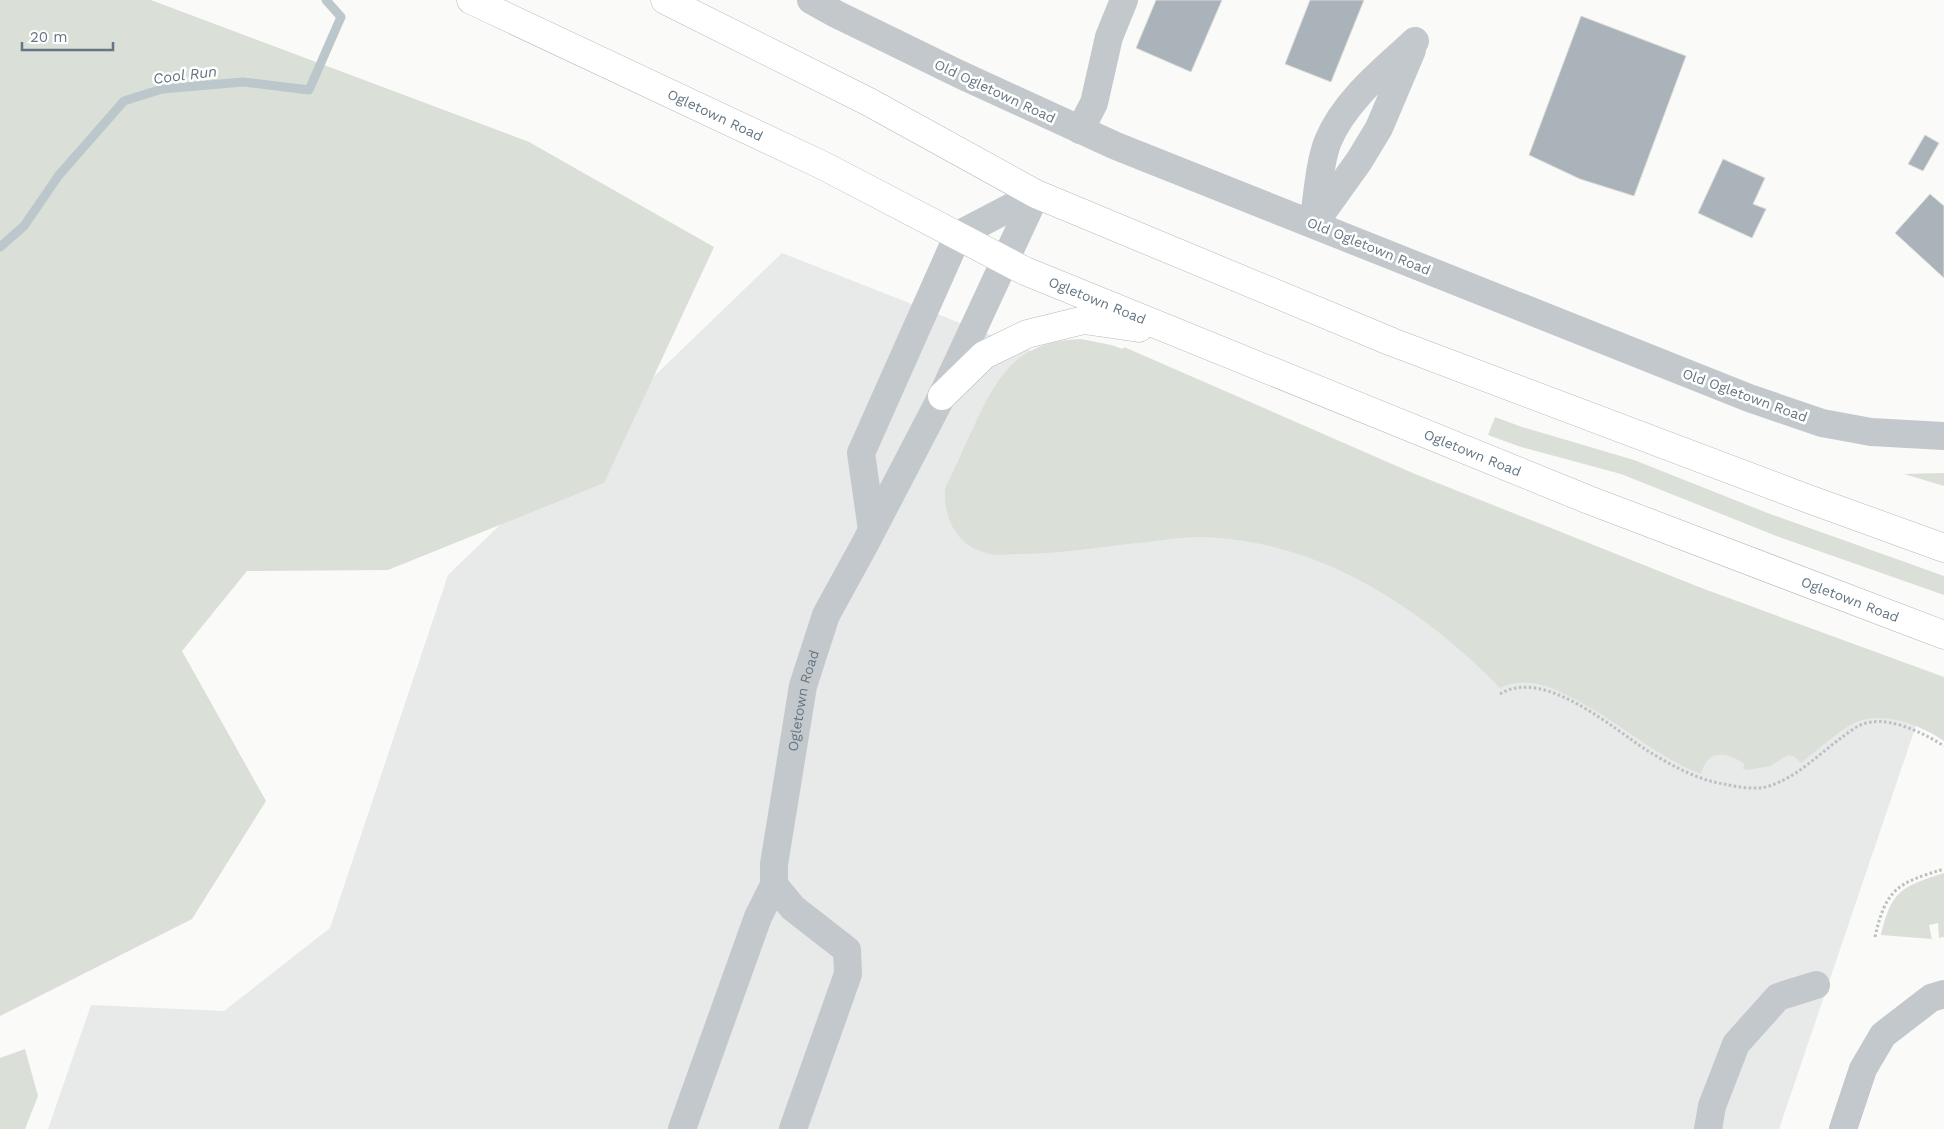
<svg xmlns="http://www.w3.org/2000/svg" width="1944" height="1129" font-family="'Work Sans',sans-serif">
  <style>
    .built { fill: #e8e9e9 }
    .green { fill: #dadfd7 }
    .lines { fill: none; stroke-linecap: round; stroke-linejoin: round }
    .stream { stroke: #bbc7cb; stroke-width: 9 }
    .building { fill: #aab3b9; stroke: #dcdcda }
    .major-casing { stroke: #b5babe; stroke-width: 29 }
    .path { stroke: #bbbfc2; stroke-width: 3; stroke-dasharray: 2.5 2.5; stroke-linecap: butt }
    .minor { stroke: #c3c8cc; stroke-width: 28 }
    .major { stroke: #fff; stroke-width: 28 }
    .labels { text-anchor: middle; stroke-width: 5; stroke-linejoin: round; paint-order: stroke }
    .street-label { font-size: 14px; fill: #657683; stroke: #fff }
    .water-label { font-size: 15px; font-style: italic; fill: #60757c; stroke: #fff }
  </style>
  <rect width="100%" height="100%" fill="#fafaf8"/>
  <path class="built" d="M782 253 1924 702 1779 1129H48L91 1005 224 1011 330 928 448 575Z"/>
  <path class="green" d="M0 0H151L529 142 714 247 604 483 388 570 247 571 182 651 266 801 192 919 0 1016Z
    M1081 339 1111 345 1123 349 1124 347 1415 474 1704 589 1944 677V741C1920 725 1885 711 1856 722 1842 728 1814 753 1801 763L1794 756 1788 755 1770 766 1747 770 1743 769 1744 764C1726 750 1707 750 1701 774 1651 755 1612 715 1562 693 1556 690 1548 686 1541 685 1527 681 1513 682 1500 688 1421 607 1319 540 1201 537 1180 537 1157 541 1137 543 1098 547 1059 554 1020 554 1010 554 999 556 990 554 957 547 944 520 945 489 955 468 964 447 974 426 998 374 1018 341 1081 339Z
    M1495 417 1522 427 1634 460 1770 514 1944 576V595L1779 537 1621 474 1521 447 1488 435Z
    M1944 473V486L1904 474Z
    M1944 873V937L1939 938 1938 923 1929 925 1932 939 1881 935C1892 890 1901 887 1944 873Z
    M25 1049 38 1096 25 1129H0V1058Z"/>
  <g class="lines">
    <path class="stream" d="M0 247 24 226 59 175 124 101 162 89 243 82 309 90 341 17 326 0"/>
  </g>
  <path class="building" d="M1156 0H1222L1191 72 1136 48Z
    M1310 0H1364L1331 82 1285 64Z
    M1581 16 1686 56 1634 196 1580 179 1529 155Z
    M1925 135 1939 143 1923 171 1908 164Z
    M1723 159 1765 178 1753 204 1766 209 1752 238 1698 213Z
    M1930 194 1944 206V278L1895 233Z"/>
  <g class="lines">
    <defs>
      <g id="major">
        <path id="s2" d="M471 0 824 166 1025 271 1589 500 1944 635"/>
        <path d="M665 0 869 102 1036 194 1392 342 1803 497 1944 548"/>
        <path d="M942 396 984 355 1027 334 1084 320 1139 328"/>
      </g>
    </defs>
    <use href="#major" class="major-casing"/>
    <path class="path" d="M1500 694C1544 667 1612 728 1648 751 1671 765 1697 780 1724 784 1738 787 1758 791 1772 785 1798 776 1819 754 1841 738 1848 733 1857 725 1866 723 1878 720 1889 722 1900 725 1916 730 1930 737 1944 746
      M1875 937C1886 888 1898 883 1944 869"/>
    <g class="minor">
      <path d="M811 0 836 14 959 74 1116 146 1749 398 1822 423 1871 432 1944 436"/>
      <path d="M1080 130 1094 103 1109 37 1124 0"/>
      <path d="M1316 221 1359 161 1379 128 1412 50"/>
      <path d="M1313 224C1317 200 1319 163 1328 141 1345 100 1384 70 1415 41"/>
      <path d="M872 530 861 453 958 235 1036 194"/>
      <path d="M774 885 793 908 847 950 848 974 793 1129"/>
      <path id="s1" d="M682 1129 758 917 774 885V864L803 686 826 615 866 542 942 396 1036 194"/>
      <path d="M1708 1129 1712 1106 1736 1044 1778 997 1816 985"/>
      <path d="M1843 1129 1863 1069 1883 1035 1931 998 1944 994"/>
    </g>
    <use href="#major" class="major"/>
  </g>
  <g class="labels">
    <g class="street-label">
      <text transform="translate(995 91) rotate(25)" y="5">Old Ogletown Road</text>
      <text dy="5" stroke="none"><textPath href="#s2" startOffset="270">Ogletown Road</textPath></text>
      <text transform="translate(1369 246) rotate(22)" y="5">Old Ogletown Road</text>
      <text dy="5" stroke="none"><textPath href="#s2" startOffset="695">Ogletown Road</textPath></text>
      <text transform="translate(1745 395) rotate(20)" y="5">Old Ogletown Road</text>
      <text dy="5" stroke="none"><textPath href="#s2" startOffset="1100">Ogletown Road</textPath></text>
      <text dy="5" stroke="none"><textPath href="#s2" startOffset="1505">Ogletown Road</textPath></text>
      <text dy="5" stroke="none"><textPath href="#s1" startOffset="448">Ogletown Road</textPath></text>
    </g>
    <g class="water-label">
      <text transform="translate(185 75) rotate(-7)" y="5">Cool Run</text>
    </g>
  </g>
  <path d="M22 42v8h91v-8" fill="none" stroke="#657683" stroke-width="2.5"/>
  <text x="30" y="42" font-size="15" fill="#657683" stroke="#ffffff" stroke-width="4" paint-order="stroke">20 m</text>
</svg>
